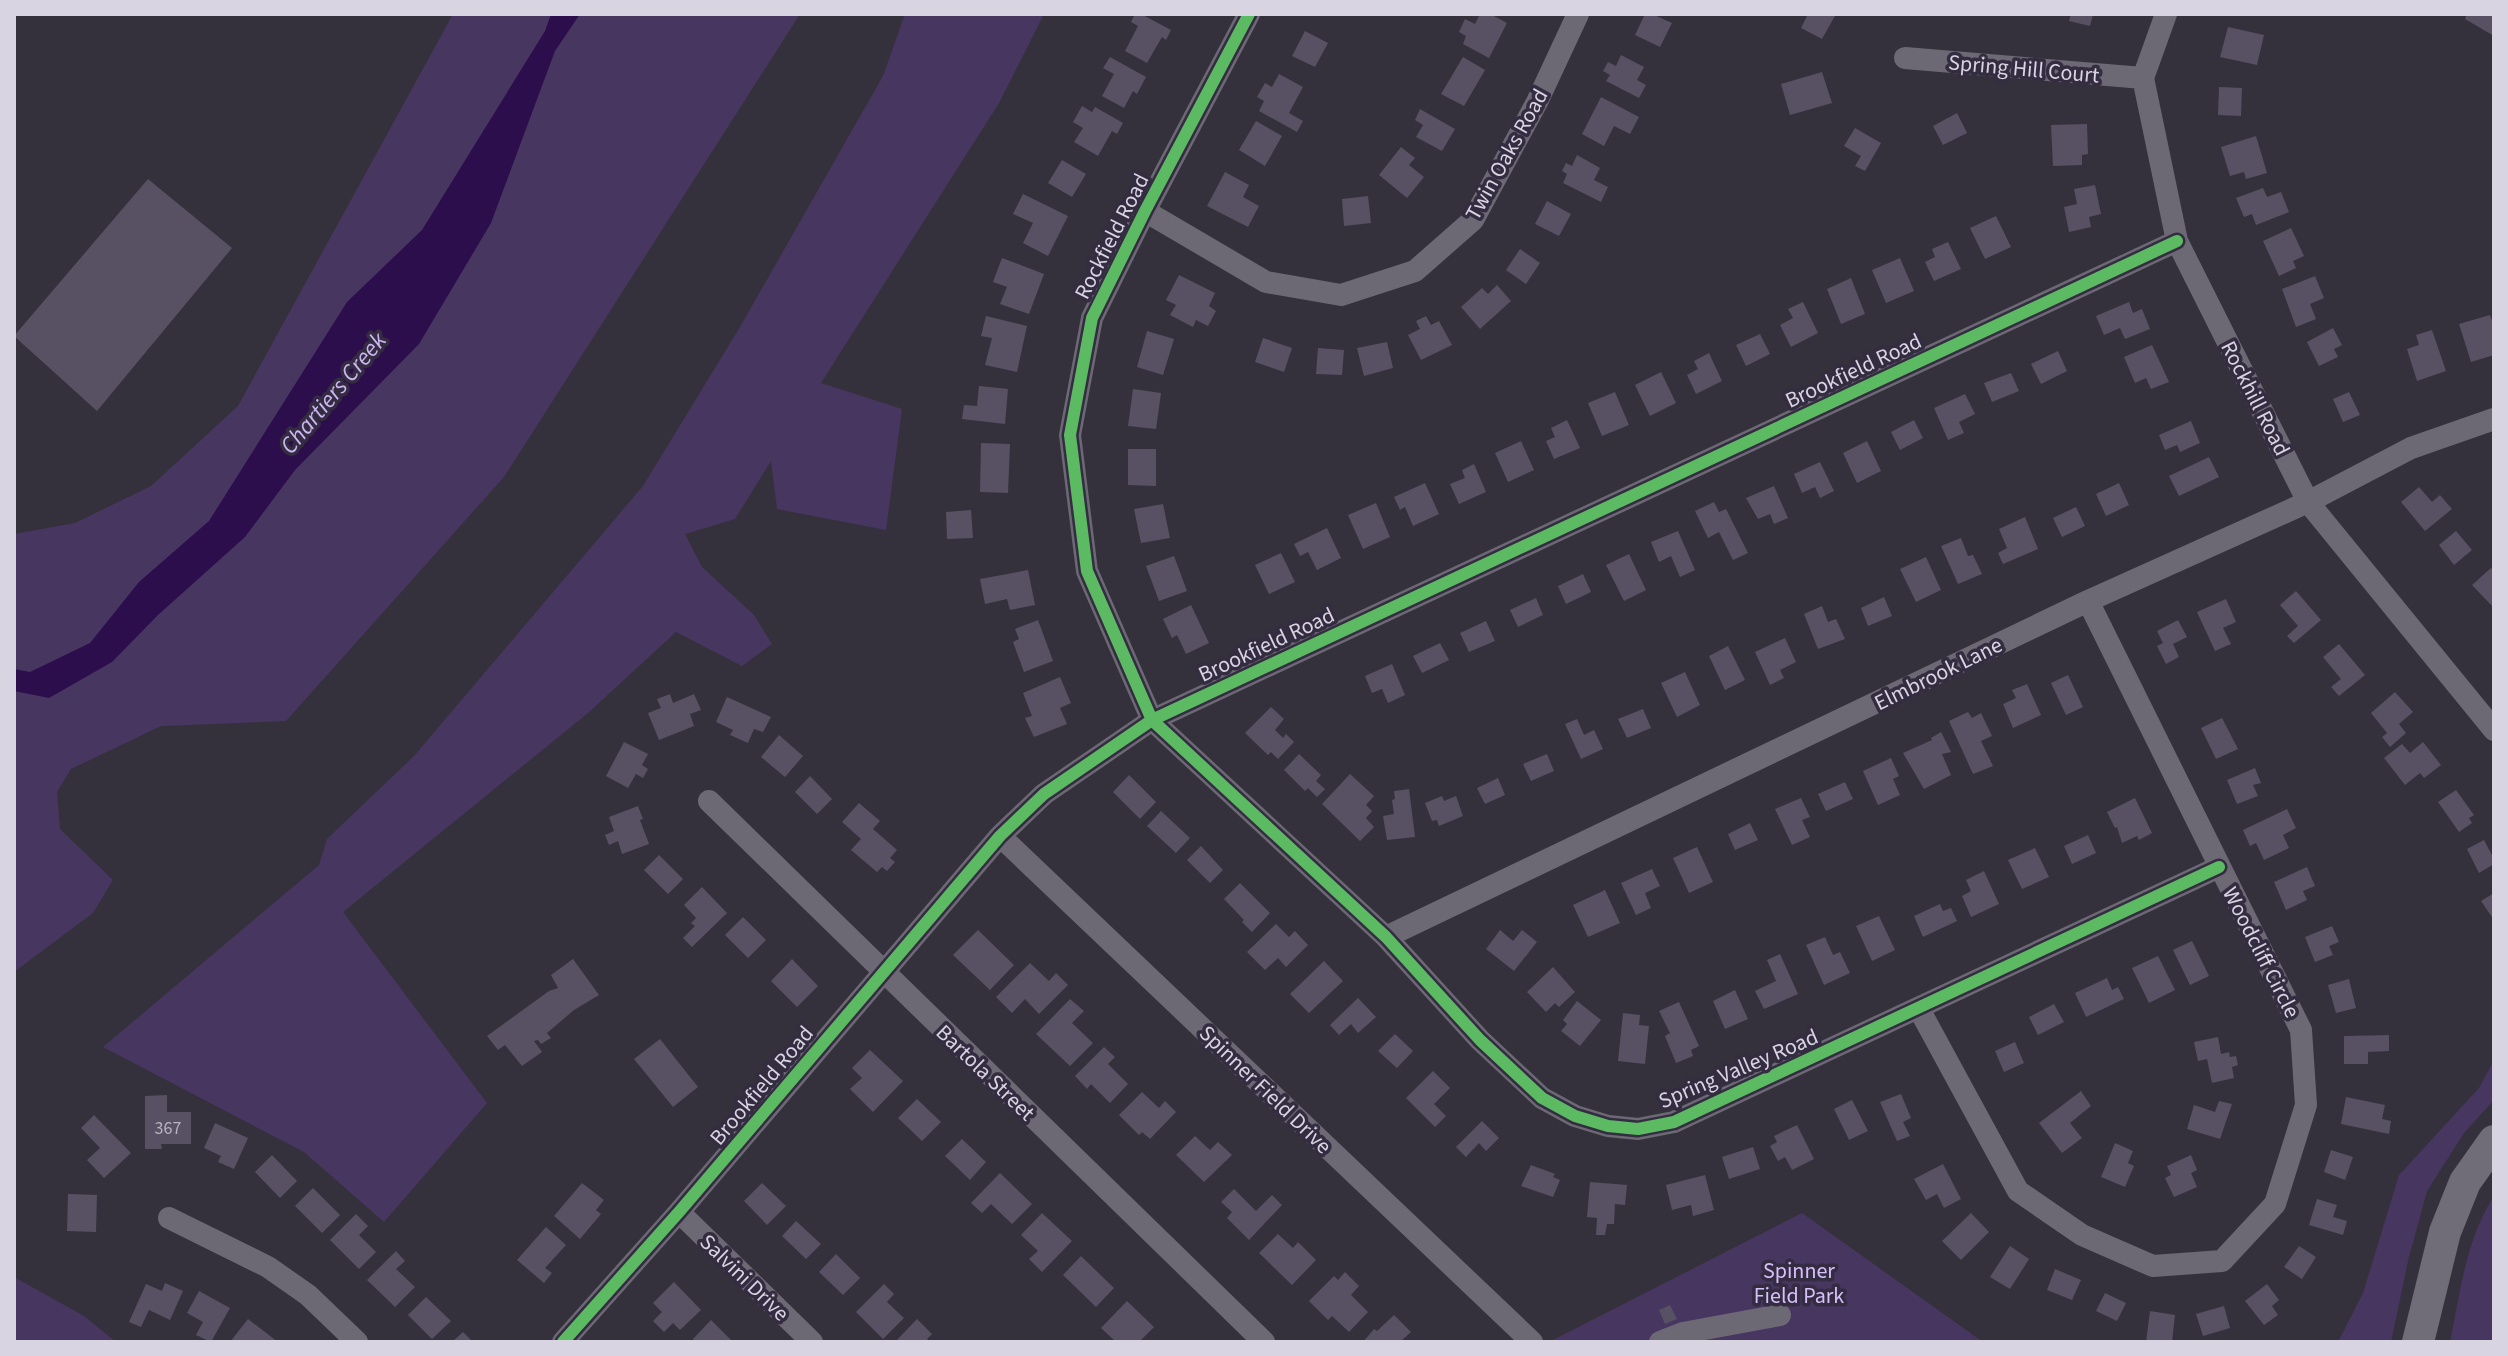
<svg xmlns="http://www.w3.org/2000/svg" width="2508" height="1356" font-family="'Source Sans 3',sans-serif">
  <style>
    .green { fill: #473660 }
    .water { fill: #2d0e4c }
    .building { fill: #585063 }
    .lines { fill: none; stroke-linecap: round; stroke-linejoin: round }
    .minor { stroke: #6c6874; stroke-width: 22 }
    .secondary { stroke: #706c78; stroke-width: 32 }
    .cycleway-casing { stroke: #342c41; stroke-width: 17 }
    .cycleway { stroke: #5cba63; stroke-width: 12 }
    .labels { text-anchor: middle; stroke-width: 7; stroke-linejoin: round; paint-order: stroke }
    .number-label { font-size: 18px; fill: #b8b3c2 }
    .street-label { font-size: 22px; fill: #d8d4e1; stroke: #342c41 }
    .park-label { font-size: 22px; fill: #d5c0fc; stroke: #342c41 }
    .water-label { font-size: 24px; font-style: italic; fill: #cdb7f3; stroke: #342c41 }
  </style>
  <rect width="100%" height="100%" fill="#35313c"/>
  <path class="green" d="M453 14H800L504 477 286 721 161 726 71 769 57 792 60 829 113 880 93 913 14 972V534L75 523 151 486 238 406Z
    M905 14H1044L999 103 821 383 902 409 886 530 777 509 771 461 735 519 685 534 702 567 754 615 772 644 742 666 676 632 588 713 343 912 487 1103 384 1222 304 1152 103 1047 319 865 327 839 414 756 643 486 740 327 883 76Z
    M2494 1060V1100L2464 1133 2427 1191 2408 1261 2391 1342H2338L2363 1293 2399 1175 2479 1088Z
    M2494 1196V1342H2450C2460 1293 2466 1239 2494 1196Z
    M1802 1213 1983 1342H1549Z
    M14 1277 84 1316 116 1342H14Z"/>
  <path class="water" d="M551 14H580L555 51 491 223 419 344 295 470 245 537 158 615 112 662 49 698 14 691V669L30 672 90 643 139 582 209 521 347 302 422 230 545 31Z"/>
  <path class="building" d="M1135 14H1141L1171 30 1166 40 1162 37 1147 63 1125 51 1138 26 1131 22Z
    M1480 14H1490L1507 23 1489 58 1463 44 1466 36 1459 32 1465 19 1475 24Z
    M1645 14H1652L1672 23 1660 47 1635 35Z
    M1808 14H1836L1822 39 1801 28Z
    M2071 14H2093L2090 26 2069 21Z
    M2467 14H2494V36L2465 19Z
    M2228 27 2264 35 2257 65 2220 57Z
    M1305 31 1328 43 1315 67 1292 56Z
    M1621 55 1644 67 1637 80 1646 85 1639 98 1606 81 1610 75 1603 71 1608 62 1616 66Z
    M1110 57 1146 77 1137 94 1133 91 1124 108 1102 96 1114 74 1103 68Z
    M1463 57 1485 70 1464 106 1441 94Z
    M1822 72 1832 103 1790 115 1781 84Z
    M1279 74 1303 87 1289 113 1303 121 1297 132 1259 111 1264 101 1257 97 1265 83 1272 87Z
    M2219 87 2242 88 2241 116 2218 115Z
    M1601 97 1639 117 1630 134 1614 126 1604 146 1582 134Z
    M1082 106 1092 112 1095 107 1123 123 1117 134 1112 131 1098 156 1074 142 1083 128 1073 122Z
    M1420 109 1455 129 1442 151 1416 137 1423 125 1415 120Z
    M1957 113 1967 133 1943 145 1933 126Z
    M1256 121 1282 136 1265 166 1239 150Z
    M2087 124 2088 154 2082 155V165L2053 166 2051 125Z
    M1855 128 1881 143 1865 171 1855 166 1861 156 1844 146Z
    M2256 136 2267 173 2246 179 2244 172 2230 176 2221 147Z
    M1401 147 1415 158 1409 165 1424 177 1407 198 1379 175Z
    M1577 155 1600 168 1594 180 1608 187 1601 202 1563 183 1567 174 1562 171 1566 163 1572 166Z
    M1062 160 1086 174 1072 197 1048 183Z
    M1225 172 1249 185 1243 197 1259 206 1248 227 1207 206Z
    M148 179 232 248 97 411 14 336Z
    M2095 185 2101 214 2089 217 2091 227 2069 232 2064 207 2077 204 2074 189Z
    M2263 188 2267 197 2281 192 2289 212 2256 225 2252 214 2244 217 2236 198Z
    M1023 194 1068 216 1048 256 1023 243 1033 223 1013 214Z
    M1368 196 1371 223 1344 226 1342 199Z
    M1547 201 1571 214 1559 236 1535 224Z
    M1996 216 2011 247 1985 259 1970 228Z
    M2291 228 2304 256 2293 261 2296 268 2279 276 2263 241Z
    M1948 242 1961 269 1934 281 1925 262 1935 257 1932 249Z
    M1520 249 1540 263 1526 284 1506 270Z
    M1002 258 1044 274 1029 314 1000 304 1007 287 993 282Z
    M1900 258 1914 291 1886 303 1872 270Z
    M1179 275 1215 293 1209 306 1216 311 1208 326 1196 320 1193 327 1170 315 1176 305 1166 300Z
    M2315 276 2324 298 2310 304 2316 319 2296 327 2282 289Z
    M1851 278 1865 314 1841 324 1827 289Z
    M1497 285 1511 301 1480 329 1461 307 1482 288 1488 294Z
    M1803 302 1818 333 1791 347 1780 325 1793 318 1788 309Z
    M2129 302 2133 313 2142 309 2150 329 2125 339 2120 328 2104 335 2096 316Z
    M2490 315 2494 326V355L2471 362 2459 324Z
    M986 316 1027 326 1017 372 985 365 992 338 981 336Z
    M1426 316 1431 325 1439 321 1452 345 1421 360 1408 335 1420 329 1416 321Z
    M2333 328 2342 345 2334 349 2338 357 2319 366 2307 342Z
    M2432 330 2446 371 2417 381 2407 349 2419 345 2416 335Z
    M1147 331 1174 339 1163 375 1137 367Z
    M1760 334 1770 354 1746 366 1736 345Z
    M1263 338 1292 348 1284 372 1255 362Z
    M1387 342 1393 368 1364 376 1357 348Z
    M2152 345 2169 382 2151 389 2146 378 2135 383 2124 357Z
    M1318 348 1344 350 1342 375 1316 374Z
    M2058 351 2067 371 2041 384 2031 364Z
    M1709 353 1722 381 1696 394 1687 375 1698 369 1694 361Z
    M1661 372 1676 403 1650 416 1635 385Z
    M2011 373 2019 391 1992 402 1984 383Z
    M979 386 1008 389 1005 424 962 419 964 405 977 406Z
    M1133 389 1161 393 1156 429 1128 426Z
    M1615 392 1629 425 1602 436 1588 403Z
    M2349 392 2360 415 2343 422 2333 399Z
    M1965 394 1975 414 1959 422 1964 433 1948 440 1934 408Z
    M1567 420 1580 448 1554 459 1546 441 1555 437 1551 428Z
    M1914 420 1923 438 1900 450 1891 432Z
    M2191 421 2200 443 2180 452 2177 445 2165 450 2159 435Z
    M1521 441 1534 470 1508 482 1495 453Z
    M1867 441 1881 471 1857 483 1843 453Z
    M981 443 1010 444 1008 493 980 492Z
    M1128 449H1156V486L1128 485Z
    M2209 457 2219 477 2179 496 2169 476Z
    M1820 462 1834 491 1820 498 1815 487 1802 493 1794 474Z
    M1474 464 1486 492 1459 504 1450 484 1465 478 1462 470Z
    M1425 483 1439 514 1413 526 1405 507 1400 510 1394 497Z
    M2119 483 2129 505 2106 516 2096 494Z
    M1774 486 1788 518 1774 524 1770 514 1758 519 1746 498Z
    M2419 487 2432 502 2440 495 2452 509 2425 531 2401 502Z
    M1714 502 1719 512 1726 509 1748 553 1733 560 1719 532 1708 538 1695 511Z
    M1376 503 1390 537 1363 549 1348 515Z
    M1163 504 1170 538 1141 543 1134 509Z
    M2076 507 2085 526 2062 537 2053 518Z
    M971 510 973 538 947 539 946 512Z
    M2025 517 2038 549 2003 564 1998 553 2007 548 1999 529Z
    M1327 528 1341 558 1317 570 1308 552 1300 556 1294 544Z
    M1678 531 1695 570 1680 577 1671 556 1659 562 1651 542Z
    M2456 531 2472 550 2454 565 2439 545Z
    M1961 538 1968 556 1973 555 1982 574 1958 584 1941 546Z
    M1281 553 1295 582 1269 594 1255 565Z
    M1629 554 1646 590 1624 601 1606 565Z
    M1174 556 1187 591 1159 601 1146 566Z
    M1926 557 1941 590 1916 602 1900 569Z
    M2491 568 2494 572V608L2472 585Z
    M1028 570 1035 605 1010 610 1007 599 985 604 980 579Z
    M1583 574 1591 592 1566 604 1558 586Z
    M2296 591 2321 620 2294 643 2287 636 2298 626 2280 605Z
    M1884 597 1892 616 1868 626 1861 608Z
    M1536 598 1543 615 1518 627 1510 610Z
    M2226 599 2236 622 2223 628 2231 644 2215 651 2197 612Z
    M1191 605 1209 643 1186 654 1177 635 1172 638 1163 619Z
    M1822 606 1828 622 1836 619 1845 639 1818 649 1804 614Z
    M1038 620 1053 661 1024 672 1013 642 1019 639 1015 629Z
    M2178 620 2187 637 2173 644 2179 657 2166 664 2157 646 2163 643 2157 631Z
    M1486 621 1495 641 1469 652 1460 633Z
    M1785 638 1796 662 1780 670 1784 678 1770 685 1755 652Z
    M1440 643 1449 660 1422 673 1413 656Z
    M2339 644 2365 675 2339 696 2331 687 2341 679 2323 657Z
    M1728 646 1745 680 1725 690 1709 656Z
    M1392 664 1405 695 1388 703 1382 689 1372 693 1365 676Z
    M1685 672 1700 705 1677 717 1661 683Z
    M2068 675 2083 707 2066 715 2051 683Z
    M1060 677 1071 703 1060 708 1067 724 1034 737 1025 718 1032 716 1023 693Z
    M2027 684 2041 715 2013 728 2003 704 2016 698 2012 690Z
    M2395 692 2413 712 2399 724 2406 733 2390 747 2382 737 2387 733 2371 713Z
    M670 694 673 703 694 694 701 710 690 714 694 726 659 740 648 713 661 708 657 699Z
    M727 697 771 717 763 732 754 729 748 743 730 735 733 730 716 722Z
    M1271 707 1284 719 1275 730 1283 738 1286 734 1294 742 1278 759 1271 752 1268 755 1245 733Z
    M1643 709 1651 728 1627 738 1618 719Z
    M1968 712 1972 718 1981 713 1992 736 1981 741 1993 766 1973 774 1949 721Z
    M2222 718 2238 749 2216 759 2201 728Z
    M1577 719 1584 735 1594 730 1603 749 1581 759 1565 724Z
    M1941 732 1951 752 1942 754 1951 775 1924 789 1903 753 1932 740 1931 738Z
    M779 735 803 756 785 777 761 757Z
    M624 742 648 754 642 765 648 769 643 778 636 774 628 788 606 776Z
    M2423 742 2441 765 2424 778 2420 773 2405 785 2384 758 2402 744 2410 753Z
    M1299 754 1321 775 1316 781 1325 789 1317 797 1308 788 1305 791 1284 770Z
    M1547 754 1554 771 1531 781 1523 764Z
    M1891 758 1899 776 1893 779 1900 795 1878 805 1863 771Z
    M2255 768 2261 783 2253 785 2258 796 2237 804 2227 780Z
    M1350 774 1374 796 1366 805 1372 811 1366 818 1374 827 1360 841 1322 804Z
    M1129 775 1156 802 1140 819 1113 792Z
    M810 776 832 799 817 814 795 792Z
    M1498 778 1505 795 1485 804 1477 788Z
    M1845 782 1853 799 1826 811 1818 794Z
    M1409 789 1415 837 1387 840 1383 816 1394 814 1392 800 1395 799 1394 791Z
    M2456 790 2474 815 2469 818 2472 823 2459 832 2438 802Z
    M1442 796 1444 801 1456 796 1463 816 1439 826 1437 820 1432 821 1425 803Z
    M1801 798 1810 817 1802 820 1810 837 1792 845 1775 809Z
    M2135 798 2152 833 2139 840 2137 836 2122 843 2117 827 2115 828 2107 812Z
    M859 803 880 821 873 829 897 850 890 858 895 862 887 871 882 867 877 872 851 850 861 839 842 822Z
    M638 806 643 819 640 820 649 844 622 854 618 841 609 845 605 835 614 831 609 817Z
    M2287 809 2296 828 2283 835 2289 848 2264 860 2256 843 2250 846 2243 830Z
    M1161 811 1190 838 1176 853 1147 826Z
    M1750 823 1758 840 1735 850 1728 834Z
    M2088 835 2096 853 2072 864 2064 846Z
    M2484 840 2494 859V864L2479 873 2467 849Z
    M1201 846 1223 870 1210 883 1187 860Z
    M1697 847 1713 882 1689 893 1673 858Z
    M2035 848 2049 877 2022 889 2008 860Z
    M659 855 683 879 668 894 644 870Z
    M2307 867 2315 886 2303 891 2307 900 2286 910 2274 882Z
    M1652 869 1660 886 1645 893 1651 908 1636 915 1621 883Z
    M1984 871 1999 904 1971 917 1962 896 1971 891 1966 880Z
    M1240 883 1270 913 1252 932 1242 922 1244 920 1224 899Z
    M702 887 727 913 692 947 683 938 695 926 691 923 696 918 684 905Z
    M1605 890 1620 923 1588 937 1573 905Z
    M2494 893V920L2481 901Z
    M1940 904 1943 911 1951 908 1957 921 1923 937 1914 916Z
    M1879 916 1895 950 1872 961 1856 926Z
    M743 917 766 940 748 958 725 935Z
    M1276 924 1289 937 1295 931 1308 945 1286 967 1278 958 1265 970 1247 952Z
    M2332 926 2339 942 2329 946 2333 955 2315 962 2305 937Z
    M978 930 1014 965 990 990 953 955Z
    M1500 930 1513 941 1522 930 1537 942 1514 971 1486 949Z
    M1825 937 1833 955 1840 952 1850 973 1824 985 1806 945Z
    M2192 941 2209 976 2190 985 2173 950Z
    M1780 954 1798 994 1764 1009 1755 991 1776 981 1767 960Z
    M2158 956 2175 990 2149 1003 2132 968Z
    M573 959 599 995 574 1010 547 1033 551 1038 541 1044 538 1040 534 1041 542 1052 522 1066 505 1045 498 1050 487 1036 549 991 558 988 551 975Z
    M792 959 818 986 797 1007 771 981Z
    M1324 961 1343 981 1309 1013 1290 994Z
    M1030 963 1049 981 1056 973 1068 985 1039 1014 1025 999 1012 1013 996 997Z
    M1553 967 1575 992 1559 1007 1555 1003 1546 1012 1527 992Z
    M2107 978 2112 990 2118 987 2124 999 2086 1017 2075 993Z
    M2349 979 2356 1008 2336 1013 2328 985Z
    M1735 990 1748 1019 1725 1029 1713 1001Z
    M1358 998 1376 1017 1358 1033 1351 1024 1339 1035 1330 1025Z
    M1070 999 1084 1011 1072 1023 1093 1043 1070 1066 1036 1034Z
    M1577 1001 1601 1020 1580 1046 1561 1031 1567 1024 1563 1020Z
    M1679 1002 1699 1046 1691 1050 1693 1056 1676 1063 1665 1036 1670 1033 1659 1011Z
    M2054 1004 2064 1022 2038 1035 2029 1017Z
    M1623 1013 1640 1015 1639 1025 1649 1026 1645 1064 1618 1061Z
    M1395 1034 1413 1051 1397 1068 1378 1051Z
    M2389 1035V1051L2368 1052V1064H2344V1036Z
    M2218 1037 2221 1054 2229 1052 2230 1057 2236 1056 2238 1065 2232 1067 2234 1078 2212 1083 2207 1059 2198 1061 2194 1042Z
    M660 1039 698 1087 673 1107 634 1059Z
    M2015 1042 2024 1063 2004 1072 1995 1051Z
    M1104 1047 1115 1057 1108 1064 1128 1084 1110 1103 1091 1084 1087 1089 1075 1076Z
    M870 1050 903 1081 873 1112 850 1089 862 1078 852 1068Z
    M1433 1071 1450 1088 1434 1104 1446 1116 1435 1127 1406 1098Z
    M2081 1091 2091 1106 2070 1123 2082 1138 2062 1153 2039 1123Z
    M1142 1092 1159 1108 1165 1101 1176 1112 1150 1139 1142 1132 1139 1135 1119 1115Z
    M1901 1094 1911 1118 1903 1122 1910 1136 1897 1141 1880 1102Z
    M167 1095V1112H191V1144H161L162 1149H145V1096Z
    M2346 1097 2385 1105 2382 1119 2391 1121 2389 1134 2341 1124Z
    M917 1099 941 1122 922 1141 898 1118Z
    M1852 1100 1868 1131 1849 1140 1834 1109Z
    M2219 1101 2232 1104 2220 1139 2187 1129 2194 1105 2215 1112Z
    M94 1115 131 1153 104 1178 87 1160 100 1148 81 1128Z
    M1482 1121 1499 1138 1486 1151 1479 1143 1466 1157 1456 1147Z
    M215 1123 248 1138 234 1169 218 1162 221 1156 204 1148Z
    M1797 1125 1814 1159 1792 1170 1785 1157 1778 1161 1770 1146 1777 1142 1774 1136Z
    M1195 1136 1210 1150 1218 1142 1232 1155 1204 1182 1176 1155Z
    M962 1139 986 1162 970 1180 945 1156Z
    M2115 1143 2133 1151 2128 1163 2134 1166 2125 1187 2101 1177Z
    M1753 1147 1760 1169 1729 1179 1722 1157Z
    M2331 1150 2353 1157 2345 1180 2324 1172Z
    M272 1155 297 1181 280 1198 255 1172Z
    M2191 1155 2197 1170 2191 1173 2197 1187 2174 1197 2165 1178 2171 1175 2167 1166Z
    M1943 1164 1961 1199 1944 1208 1937 1194 1926 1200 1914 1179Z
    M1531 1165 1555 1174 1553 1177 1560 1180 1553 1197 1521 1186Z
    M1000 1173 1032 1204 1012 1224 991 1204 982 1213 971 1203Z
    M1705 1175 1714 1210 1693 1216 1691 1205 1672 1210 1666 1185Z
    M1590 1182 1627 1185 1625 1205 1615 1204 1614 1224H1607L1605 1235H1596L1597 1218 1587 1217Z
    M582 1183 604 1200 596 1210 601 1214 580 1239 554 1216Z
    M762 1183 786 1206 767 1225 744 1201Z
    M313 1188 340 1215 322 1233 295 1206Z
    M1234 1189 1256 1211 1272 1195 1282 1205 1249 1240 1227 1218 1232 1212 1221 1202Z
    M68 1194 97 1195 96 1232 67 1231Z
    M2317 1199 2337 1205 2333 1217 2347 1221 2343 1235 2309 1225Z
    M1042 1213 1072 1241 1042 1272 1029 1259 1038 1251 1021 1235Z
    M1971 1213 1989 1232 1961 1260 1942 1241Z
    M356 1214 368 1226 359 1235 376 1252 359 1269 330 1240Z
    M796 1221 821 1244 806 1259 782 1236Z
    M546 1227 566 1245 545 1268 552 1273 544 1283 517 1260Z
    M1278 1234 1293 1248 1298 1242 1316 1260 1292 1285 1259 1253Z
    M2010 1246 2029 1259 2010 1289 1990 1277Z
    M2299 1246 2316 1257 2302 1279 2284 1267Z
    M396 1251 405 1261 396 1269 415 1287 395 1307 367 1280Z
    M836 1254 860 1278 843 1295 819 1272Z
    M1081 1256 1114 1288 1096 1307 1063 1275Z
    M2055 1269 2081 1280 2072 1300 2047 1290Z
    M1345 1272 1359 1286 1351 1295 1368 1312 1349 1332 1332 1316 1328 1320 1309 1301 1334 1276 1338 1280Z
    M674 1282 701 1310 680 1330 673 1323 664 1332 653 1321 662 1312 653 1303Z
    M165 1283 183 1291 170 1320 149 1310 141 1327 129 1322 146 1284 162 1291Z
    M884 1284 894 1294 887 1302 904 1318 883 1339 856 1312Z
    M2267 1284 2279 1300 2272 1306 2278 1315 2264 1325 2245 1301Z
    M199 1291 230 1308 211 1342 196 1335 203 1322 187 1313Z
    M2105 1293 2126 1303 2117 1321 2096 1311Z
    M426 1297 451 1321 432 1339 408 1315Z
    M1127 1301 1154 1327 1139 1342H1116L1101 1328Z
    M1670 1305 1677 1319 1665 1324 1659 1310Z
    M2224 1306 2230 1328 2203 1336 2196 1314Z
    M2150 1311 2175 1315 2172 1342H2146Z
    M1394 1315 1411 1332 1400 1342H1363L1374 1329 1377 1331Z
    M248 1319 278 1342H230Z
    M917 1319 932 1334 927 1339 931 1342H895Z
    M711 1320 733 1342H695L693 1339Z
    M463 1332 473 1342H452Z"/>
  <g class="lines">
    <path class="minor" d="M1249 14 1145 211 1092 318 1070 435 1087 571 1152 720 1386 937 1480 1040 1542 1098 1575 1116 1608 1126 1638 1129 1674 1122 2219 867
      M2166 14 2143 78 2177 241 2308 502 2494 730
      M1905 58 2143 78
      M1145 211 1266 282 1341 295 1415 271 1473 220 1537 102 1578 14
      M709 801 1264 1342
      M1000 836 1532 1342
      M1386 937 2088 601 2308 502 2411 448 2494 419
      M1919 1009 2018 1191 2082 1235 2153 1266 2222 1261 2275 1204 2306 1105 2301 1030 2088 601
      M679 1212 812 1342
      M169 1218 268 1267 308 1295 357 1342
      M563 1342 679 1212 1000 836 1044 794 1152 720 2177 241
      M1660 1342 1683 1333 1780 1315"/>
    <path class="secondary" d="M2418 1342 2445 1232 2465 1182 2494 1141"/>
    <defs>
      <path id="cycleway" d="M1249 14 1145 211 1092 318 1070 435 1087 571 1152 720 1386 937 1480 1040 1542 1098 1575 1116 1608 1126 1638 1129 1674 1122 2219 867
        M563 1342 679 1212 1000 836 1044 794 1152 720 2177 241"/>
    </defs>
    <use href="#cycleway" class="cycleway-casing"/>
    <use href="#cycleway" class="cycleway"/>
  </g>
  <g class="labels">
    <g class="number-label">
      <text x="168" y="1134">367</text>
    </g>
    <g class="street-label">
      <text transform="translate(2024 68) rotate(5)" y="8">Spring Hill Court</text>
      <text transform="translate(1506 154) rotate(-61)" y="8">Twin Oaks Road</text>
      <text transform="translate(1111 236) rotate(-63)" y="8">Rockfield Road</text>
      <text transform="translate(1853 370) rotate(-25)" y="8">Brookfield Road</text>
      <text transform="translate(2256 398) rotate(63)" y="8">Rockhill Road</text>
      <text transform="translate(1266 644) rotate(-25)" y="8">Brookfield Road</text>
      <text transform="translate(1938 673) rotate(-26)" y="8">Elmbrook Lane</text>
      <text transform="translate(2262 952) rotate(63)" y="8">Woodcliff Circle</text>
      <text transform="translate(1738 1068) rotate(-23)" y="8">Spring Valley Road</text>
      <text transform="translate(986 1072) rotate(44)" y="8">Bartola Street</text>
      <text transform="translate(761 1085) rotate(-50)" y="8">Brookfield Road</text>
      <text transform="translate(1266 1089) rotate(44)" y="8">Spinner Field Drive</text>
      <text transform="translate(745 1277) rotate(44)" y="8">Salvini Drive</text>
    </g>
    <g class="park-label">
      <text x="1799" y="1278">Spinner<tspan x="1799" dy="25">Field Park</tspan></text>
    </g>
    <g class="water-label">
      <text transform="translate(333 393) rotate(-50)" y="8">Chartiers Creek</text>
    </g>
  </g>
  <rect width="2508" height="1356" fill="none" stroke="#d8d4e1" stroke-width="32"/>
</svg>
